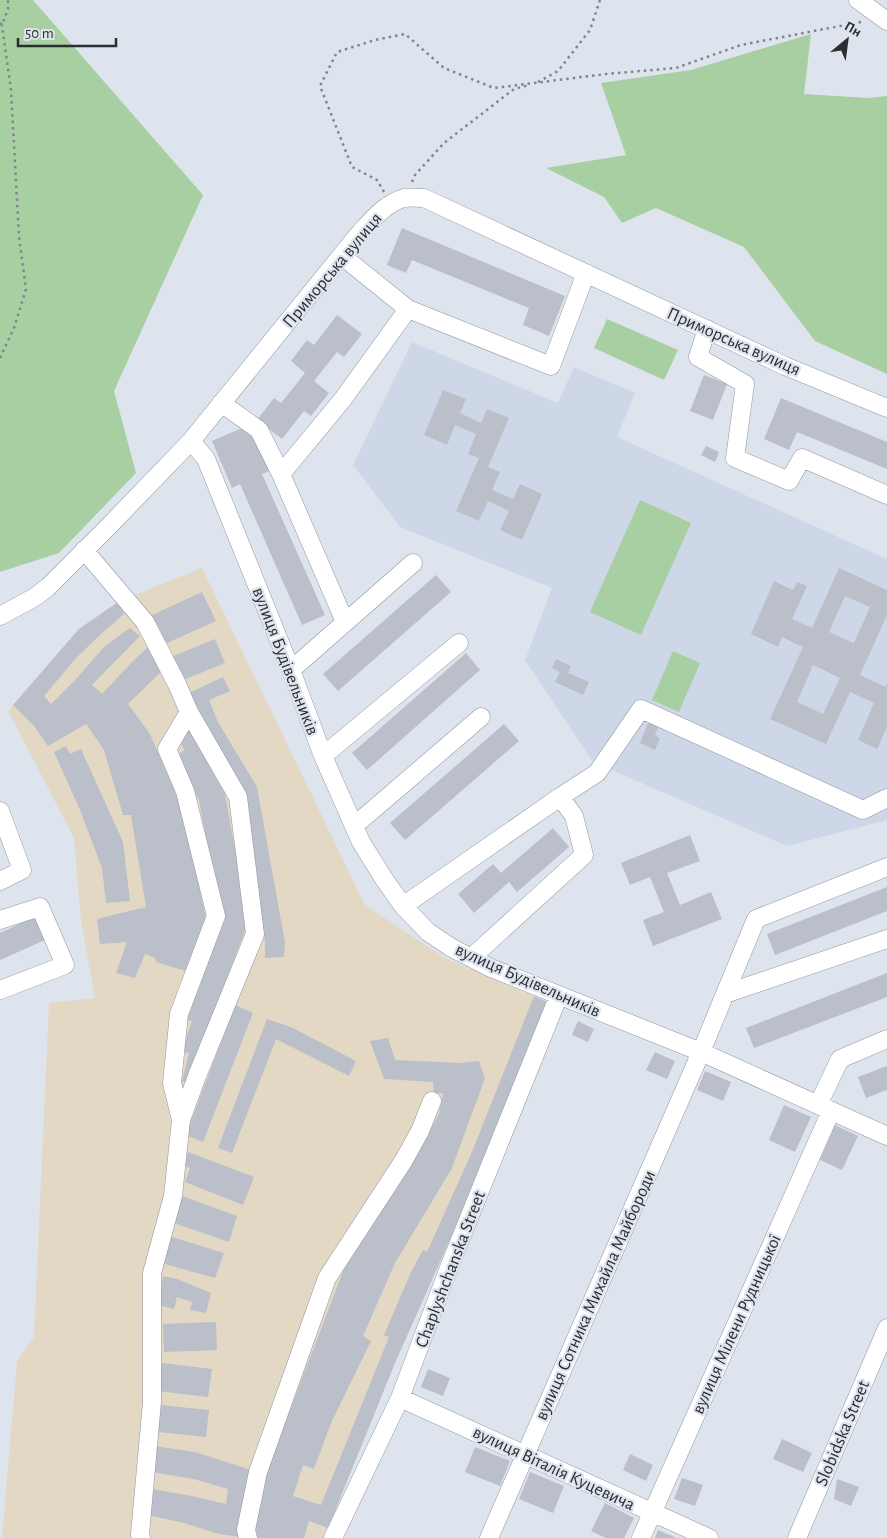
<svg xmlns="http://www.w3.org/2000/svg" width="887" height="1538" font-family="'Alegreya Sans',sans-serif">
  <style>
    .industrial { fill: #e3d8c4 }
    .built { fill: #ced7e8 }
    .green { fill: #a8cfa1 }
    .building { fill: #babfc9; fill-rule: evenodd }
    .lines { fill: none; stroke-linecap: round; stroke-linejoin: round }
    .minor-casing { stroke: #90959f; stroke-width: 19 }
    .path { stroke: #82868c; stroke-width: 2.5; stroke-dasharray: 2.5 4; stroke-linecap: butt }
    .minor { stroke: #fff; stroke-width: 18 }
    .labels { text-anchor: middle; stroke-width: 4.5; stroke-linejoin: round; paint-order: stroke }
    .street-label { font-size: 18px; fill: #2b2d30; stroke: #dee4ee }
  </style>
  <rect width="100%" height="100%" fill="#dee4ee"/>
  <path class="industrial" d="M202 568 365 905 445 958 549 1003 467 1201 395 1363 324 1538H2L17 1361 34 1337 49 1003 95 998 81 921 74 838 8 711 79 629 118 602Z"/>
  <path class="built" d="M412 342 558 403 574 367 635 393 617 437 887 559V820L787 846 593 762 525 660 552 588 400 527 353 465Z"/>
  <path class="green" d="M0 0H33L203 195 114 391 136 473 59 553 0 572Z
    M811 34 804 94 868 98 887 96V374L815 341 744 247 656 208 622 223 604 197 546 168 626 155 601 83 691 70Z
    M607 319 678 350 664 380 594 348Z
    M640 500 691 523 641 635 590 612Z
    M673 651 700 663 679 712 652 700Z"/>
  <path class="building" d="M402 228 565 296 549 336 523 325 529 308 412 260 406 273 387 265Z
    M337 315 362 334 344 357 337 352 314 381 329 393 311 416 304 411 282 439 257 420 274 398 281 403 305 373 291 361 307 340 314 345Z
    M704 375 727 384 713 420 690 411Z
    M443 390 466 399 460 413 481 423 487 409 509 418 488 467 500 472 492 490 513 499 520 484 542 494 522 540 500 530 509 511 488 501 479 521 456 511 479 458 468 454 476 434 455 425 447 445 424 435Z
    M781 398 887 442V469L797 432 789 450 764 439Z
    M249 425 269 471 262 474 325 615 302 625 240 484 232 488 212 441Z
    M706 446 719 452 715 462 701 455Z
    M839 568 887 590V615L860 675 885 687 887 683V727L877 749 858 740 874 703 850 692 826 744 770 719 803 647 782 637 778 647 751 634 774 581 793 590 797 582 807 586 792 619 812 628ZM845 596 870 607 854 643 829 632ZM813 665 840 678 823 714 797 702Z
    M436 575 451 592 338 691 323 674Z
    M202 592 216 621 165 644 152 615Z
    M118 602 124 614 102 633 76 658 44 696 51 704 77 678 105 646 130 628 140 636 92 685 102 694 131 663 148 647 165 668 128 704 150 734 185 815 206 919 189 972 156 962 155 958 145 954 135 978 116 973 127 942 100 944 97 919 146 907 131 815H123L104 750 86 724 48 746 34 726 13 705 79 629Z
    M215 639 225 663 181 681 171 657Z
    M466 653 480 670 367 770 352 753Z
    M556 659 571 666 568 673 589 682 583 695 555 682 560 672 552 668Z
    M223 677 230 691 209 700 218 722 257 787 285 943 284 957 265 958V941L241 788 205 729 189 693Z
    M648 723 658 727 655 735 660 738 655 750 640 743Z
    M504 724 519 741 405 840 390 823Z
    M189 730 225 794 248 922 188 1084 182 1081 189 1053 182 1051 192 1021 185 1020 221 921 199 800 176 756 185 750 177 738Z
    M66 746 70 754 81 749 123 842 130 901 106 903 102 868 80 810 54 752Z
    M553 828 569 847 517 892 509 882 474 913 458 894 493 864 501 873Z
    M690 835 700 861 667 873 680 905 711 892 722 919 653 946 643 920 664 912 650 877 630 885 621 863Z
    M887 887V911L775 955 767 934Z
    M34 917 45 940 0 960V933Z
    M887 973V997L754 1048 746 1028Z
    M534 996 549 1003 467 1201 395 1363 328 1528 309 1521 304 1538H256L257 1532 254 1531 263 1481 344 1269 422 1145 439 1114 443 1093H434L433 1082 384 1079 370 1041 388 1038 395 1060 459 1063 479 1061 485 1078 452 1168 395 1263 363 1336 371 1341 331 1423 314 1469 303 1465 293 1496 321 1505 389 1337 384 1335 411 1272 423 1250 427 1252 472 1152Z
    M235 1005 253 1013 203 1142 186 1135Z
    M267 1019 291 1027 356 1061 349 1076 276 1039 232 1153 218 1148Z
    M578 1021 594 1029 588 1042 572 1035Z
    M655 1052 675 1061 667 1079 646 1070Z
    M887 1066V1090L866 1098 858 1077Z
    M705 1071 731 1082 723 1101 697 1090Z
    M784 1105 811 1117 795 1152 769 1140Z
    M835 1125 858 1136 842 1170 820 1160Z
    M188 1152 254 1177 243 1205 185 1182 190 1168 183 1165Z
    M182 1196 237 1216 229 1242 174 1223Z
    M169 1236 224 1253 215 1278 161 1263Z
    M163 1276 177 1279 211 1293 206 1313 190 1310 192 1302 177 1297 174 1309 159 1305Z
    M216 1322 217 1350 164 1352 163 1324Z
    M162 1363 212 1369 208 1397 158 1391Z
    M428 1369 450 1378 443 1396 421 1387Z
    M160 1405 209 1410 206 1437 158 1432Z
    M782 1439 812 1453 803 1472 773 1459Z
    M154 1446 195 1452 251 1470 240 1537 219 1534 184 1523 148 1515 152 1489 192 1496 226 1504 228 1489 194 1479 151 1472Z
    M475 1447 510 1461 500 1486 465 1472Z
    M630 1454 653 1465 646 1481 623 1470Z
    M530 1472 564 1486 553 1513 519 1499Z
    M682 1478 703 1485 695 1506 674 1499Z
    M837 1479 859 1487 851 1506 834 1499Z
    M605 1503 634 1518 624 1538H606L591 1531Z
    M658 1530 677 1538H655Z"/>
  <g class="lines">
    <defs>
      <path id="minor" d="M858 0 887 21
        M408 309 551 366 586 273
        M707 329 698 357 745 384 735 458 789 481 802 458 887 495
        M221 403 259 430 281 474 345 622
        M191 441 206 459 291 670 323 756 361 842 384 879 403 906 428 932 452 948 491 968 701 1052 887 1136
        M281 474 343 399 408 309 342 256
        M84 550 145 622 177 684 189 712 238 797 255 934 197 1076 181 1120 173 1196 152 1273V1402L140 1534 141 1538
        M0 616 35 597 48 587 108 527 191 441 358 235C371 221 384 204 404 198 410 197 417 198 424 198L785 366 887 408
        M291 670 413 563
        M323 756 459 643
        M560 797 597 773 641 709 863 810 887 798
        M0 811 22 870 0 881
        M354 826 481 717
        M403 906 560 797 574 816 584 855 471 958
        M0 920 40 907 65 965 0 990
        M725 994 887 939
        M818 1105 840 1059 887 1039
        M181 1120 172 1083 179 1014 216 916 185 791 167 749 189 712
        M400 1398 709 1538
        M248 1538 246 1530 258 1472 327 1278 404 1160 420 1131 432 1101
        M333 1538 400 1398 450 1265 559 995
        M489 1538 701 1052 756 919 887 867
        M641 1538 831 1111
        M797 1538 887 1328"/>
    </defs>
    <use href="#minor" class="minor-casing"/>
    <path class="path" d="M0 23 2 25 8 9V0
      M538 82 558 71 590 30 600 0
      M412 182 415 175 444 143 514 89 529 85
      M384 192 377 180 352 167 320 86 337 52 375 40 405 34 444 68 494 88 606 74 676 68 741 45 861 22
      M0 358 14 328 26 289 19 237 11 90 2 25"/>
    <use href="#minor" class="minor"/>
  </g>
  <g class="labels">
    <g class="street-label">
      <text transform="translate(332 270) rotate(-50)" y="6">Приморська вулиця</text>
      <text transform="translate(734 341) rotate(24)" y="6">Приморська вулиця</text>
      <text transform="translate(286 661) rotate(69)" y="6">вулиця Будівельників</text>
      <text transform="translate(528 980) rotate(24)" y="6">вулиця Будівельників</text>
      <text transform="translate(450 1269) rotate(-69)" y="6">Chaplyshchanska Street</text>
      <text transform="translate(595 1295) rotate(-66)" y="6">вулиця Сотника Михайла Майбороди</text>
      <text transform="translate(736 1324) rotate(-66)" y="6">вулиця Мілени Рудницької</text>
      <text transform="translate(842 1433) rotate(-67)" y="6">Slobidska Street</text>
      <text transform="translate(554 1468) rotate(25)" y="6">вулиця Віталія Куцевича</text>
    </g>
  </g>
  <g transform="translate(847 40) rotate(29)" stroke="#dee4ee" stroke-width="4" paint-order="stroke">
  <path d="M0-4L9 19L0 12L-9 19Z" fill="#2b2d30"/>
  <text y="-8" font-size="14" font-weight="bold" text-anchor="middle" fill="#2b2d30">Пн</text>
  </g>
  <path d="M18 38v8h98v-8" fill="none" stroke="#2b2d30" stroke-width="2.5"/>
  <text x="25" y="38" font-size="15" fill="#2b2d30" stroke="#dee4ee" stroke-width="4" paint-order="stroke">50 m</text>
</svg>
